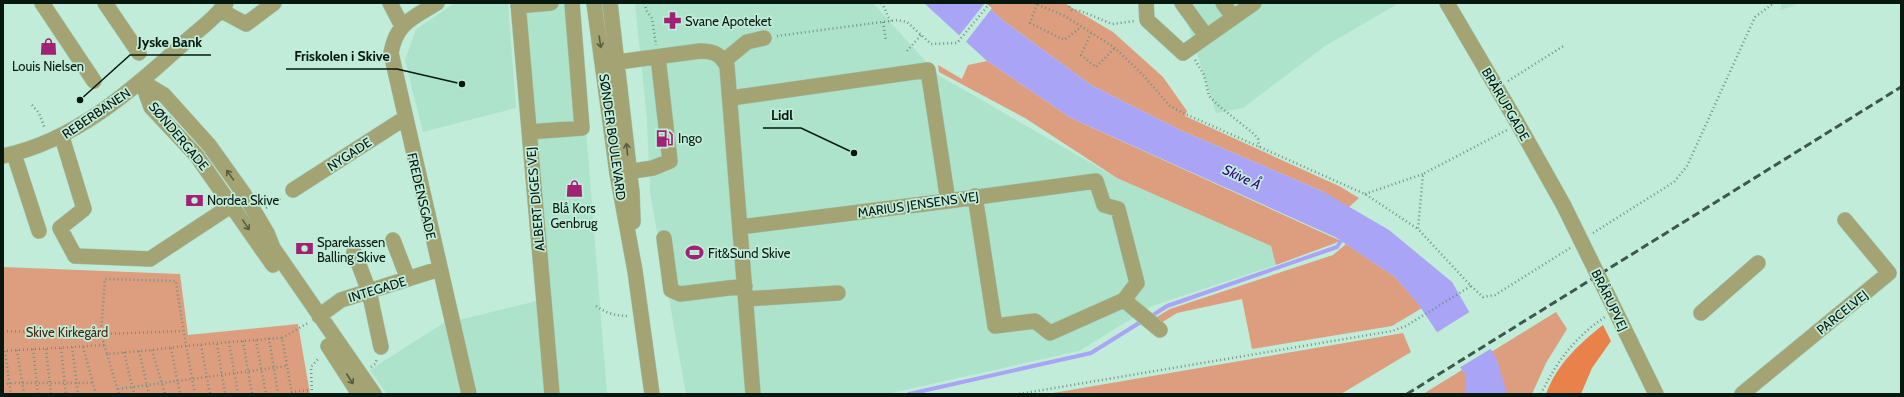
<svg xmlns="http://www.w3.org/2000/svg" width="1904" height="397" font-family="Cabin,sans-serif">
  <style>
    .built { fill: #ade2cb }
    .green { fill: #dd9e7f }
    .forest { fill: #e9814b }
    .water { fill: #aaa4f6 }
    .pier { fill: #c0ecd9 }
    .lines { fill: none; stroke-linecap: round; stroke-linejoin: round }
    .stream { stroke: #aaa4f6; stroke-width: 4 }
    .minor-casing { stroke: #9fc6b5; stroke-width: 16 }
    .path { stroke: #719183; stroke-width: 2.5; stroke-dasharray: 1 3; stroke-linecap: butt }
    .minor { stroke: #a4a373; stroke-width: 15 }
    .rail { stroke: #3e574d; stroke-width: 3; stroke-dasharray: 8 4; stroke-linecap: butt }
    .minor-bridge-casing { stroke: #9fc6b5; stroke-width: 16; stroke-linecap: butt }
    .minor-bridge { stroke: #a4a373; stroke-width: 15 }
    .oneway { stroke: #565e42 }
    .labels { text-anchor: middle; stroke-width: 3.5; stroke-linejoin: round; paint-order: stroke }
    .poi-label { font-size: 13px; fill: #071811; stroke: #c0ecd9; text-anchor: start }
    .street-label { font-size: 13px; fill: #071811; stroke: #c0ecd9 }
    .park-label { font-size: 13px; fill: #4c230c; stroke: #c0ecd9 }
    .water-label { font-size: 14px; font-style: italic; fill: #320381; stroke: #c0ecd9 }
    .leader { fill: none; stroke: #071811; stroke-width: 1.5 }
    .callout-dot { fill: #071811; stroke: #c0ecd9; stroke-width: 1.5 }
    .callout-label { font-size: 14px; text-anchor: middle; font-weight: bold; fill: #071811; stroke: #c0ecd9; stroke-width: 3.5; stroke-linejoin: round; paint-order: stroke }
  </style>
  <rect width="100%" height="100%" fill="#c0ecd9"/>
  <path class="built" d="M455 3H508L516 108 423 132 405 60 416 29Z
    M526 3H576L607 394H387L370 370 442 324 545 299Z
    M635 3H873L938 75 1117 178 1271 246 1276 265 1152 306 1079 351 887 394H686L650 192 647 119Z
    M1181 3H1399L1325 46 1243 108 1216 113Z
    M1781 3H1800L1781 10Z"/>
  <path class="green" d="M983 3H1064L1113 32 1163 77 1187 111 1185 116 1339 186 1359 198 1348 208 1322 191 1180 130 1091 85 1005 22Z
    M987 61 1071 118 1341 241 1276 265 1271 246 1117 178 1025 118 939 72 938 65 962 79 968 65Z
    M1346 244 1395 277 1422 308 1392 326 1252 349 1242 299 1177 313 1161 323 1155 318 1170 309 1333 255Z
    M3 267 180 274 188 335 298 324 310 394H3Z
    M1556 312 1567 329 1546 363 1532 394H1423Z
    M1403 333 1411 352 1341 394H1047Z"/>
  <path class="forest" d="M1603 325 1611 341 1592 368 1581 394H1546C1557 364 1579 344 1603 325Z"/>
  <path class="water" d="M924 3H983L1005 22 1091 85 1180 130 1322 191 1389 230 1452 282 1497 360 1507 394H1466V376L1419 305 1395 277 1335 237 1071 118 987 61Z"/>
  <path class="pier" d="M985 3 992 8 965 43 958 37Z
    M1471 311 1492 348 1459 368 1436 333Z"/>
  <g class="lines">
    <path class="stream" d="M1150 317 1167 306 1337 247 1343 238
      M909 394 1091 353 1144 320"/>
    <defs>
      <path id="minor" d="M42 3 94 81
        M105 3 139 53
        M390 3 402 26
        M437 3C413 18 396 23 391 53L469 394
        M518 3 552 394
        M594 3 617 173 635 271 652 394
        M610 3 632 193 633 222
        M1146 3 1147 20 1183 53 1254 3
        M1182 3 1206 36
        M1223 3 1233 17
        M1447 3 1518 124 1564 206
        M518 6 551 3
        M220 10 246 24 274 3
        M724 61 747 42 764 38
        M603 64 700 51C714 51 720 54 727 66L753 394
        M142 82 164 95 209 145 244 194 267 233 273 248 374 394
        M142 82 151 107 196 155 273 265
        M731 98 928 70 948 201
        M529 132 582 128 572 3
        M62 137 84 209 60 228 75 256 150 259 232 205
        M14 154 39 231
        M3 156C75 141 131 91 184 43 198 30 216 18 226 3
        M620 173 653 168 670 161 658 57
        M293 190 405 118
        M740 227 948 201 1096 181 1104 205 1118 209 1137 283 1124 300 1050 333 1035 321 995 326 975 196
        M664 238 671 290 680 294 745 286
        M393 240 408 279
        M354 252 369 291 381 347
        M746 299 838 293
        M1124 300 1160 330
        M1615 310 1656 394
        M1701 313 1758 263
        M319 316 341 300 439 269
        M328 346 359 394
        M1742 394 1889 273 1845 220"/>
    </defs>
    <use href="#minor" class="minor-casing"/>
    <path class="path" d="M645 3 646 10 652 18 656 45
      M881 3C886 8 886 15 891 21
      M1034 3 1065 16 1115 48 1143 75 1170 106 1181 112 1365 194 1418 229
      M1067 3 1072 10 1081 11 1112 24 1135 21
      M1037 4 1030 23 1064 40 1081 27
      M883 22 886 41
      M1091 33 1081 55 1096 67 1115 48
      M777 36 897 20 907 22 931 44 957 43 990 3
      M907 51 921 35
      M1195 60 1204 75 1209 96 1219 106 1254 134 1258 139 1259 147
      M1508 81 1565 45
      M32 105 39 113 45 129
      M1365 194 1423 174
      M266 208 282 198
      M1593 233 1674 182 1687 166 1755 17 1774 3
      M1471 286 1483 297 1495 295 1570 248
      M596 306C606 313 616 316 628 316
      M3 331 105 334 183 331
      M269 338 278 394
      M282 338 308 323
      M256 340 266 394
      M243 341 252 394
      M229 342 238 394
      M217 344 225 394
      M201 345 210 394
      M72 347 78 394
      M83 347 96 394
      M61 348 66 394
      M171 348 180 394
      M33 349 38 394
      M46 349 51 394
      M17 350 24 394
      M152 350 165 394
      M3 351 105 345
      M5 351 11 394
      M139 351 149 394
      M124 352 134 394
      M107 354 119 394
      M371 367 375 364 377 359
      M3 385 10 383H93
      M118 389 287 366
      M291 392 311 390
      M195 394C188 356 181 319 176 281L105 279 101 333 107 354 152 350C194 344 236 342 277 338H282L292 394
      M312 394 311 367 319 358
      M1019 394 1392 331 1406 326 1471 286 1418 229 1423 174 1507 130
      M1541 394C1556 362 1575 337 1605 317"/>
    <use href="#minor" class="minor"/>
    <path class="rail" d="M1407 394 1901 87"/>
    <defs>
      <path id="minor-bridge" d="M1564 206 1615 310"/>
    </defs>
    <use href="#minor-bridge" class="minor-bridge-casing"/>
    <use href="#minor-bridge" class="minor-bridge"/>
  </g>
  <defs><path id="oneway-shaft" d="M-6 0H5M1.5-3L5.5 0L1.5 3" fill="none" stroke-width="1.6" stroke-linecap="round" stroke-linejoin="round"/></defs>
  <g class="oneway">
    <use href="#oneway-shaft" transform="translate(600 42) rotate(82)"/>
    <use href="#oneway-shaft" transform="translate(627 149) rotate(-96)"/>
    <use href="#oneway-shaft" transform="translate(230 175) rotate(-125)"/>
    <use href="#oneway-shaft" transform="translate(246 225) rotate(56)"/>
    <use href="#oneway-shaft" transform="translate(350 379) rotate(57)"/>
  </g>
  <defs>
    <symbol id="pharmacy-bare" viewBox="-9 -9 18 18"><path d="M-2-6h4v4h4v4h-4v4h-4v-4h-4v-4h4Z" fill="#a12274" stroke="#c0ecd9" stroke-width="2.5" paint-order="stroke"/></symbol>
    <symbol id="shop-bare" viewBox="-9 -9 18 18"><path d="M-5-2.5h2.3a2.7 3.5 0 0 1 5.4 0H5L5.5 6h-11ZM-1.5-2.5h3a1.5 2.3 0 0 0-3 0Z" fill="#a12274" stroke="#c0ecd9" stroke-width="2.5" paint-order="stroke"/></symbol>
    <symbol id="fuel-bare" viewBox="-9 -9 18 18"><path d="M-5.5-6h7V0h2V4h1.3V-2.5L3-4.5l.8-.8L6-3V5H2.5V1h-1V6h-7ZM-4.2-4.7v3.2H.2V-4.7Z" fill="#a12274" stroke="#c0ecd9" stroke-width="2.5" paint-order="stroke"/></symbol>
    <symbol id="bank-bare" viewBox="-9 -9 18 18"><path d="M-6-4H6V4H-6ZM0-2.3a2.3 2.3 0 1 0 0 4.6a2.3 2.3 0 1 0 0-4.6Z" fill="#a12274" stroke="#c0ecd9" stroke-width="2.5" paint-order="stroke"/></symbol>
    <symbol id="stadium-bare" viewBox="-9 -9 18 18"><path d="M0-5a6.5 5 0 1 0 0 10a6.5 5 0 1 0 0-10ZM-3.5-1.8h7v3.6h-7Z" fill="#a12274" stroke="#c0ecd9" stroke-width="2.5" paint-order="stroke"/></symbol>
  </defs>
  <g fill-rule="evenodd">
    <use href="#pharmacy-bare" x="660" y="8" width="25" height="25"/>
    <use href="#shop-bare" x="36" y="34" width="25" height="25"/>
    <use href="#fuel-bare" x="652" y="126" width="25" height="25"/>
    <use href="#shop-bare" x="562" y="176" width="25" height="25"/>
    <use href="#bank-bare" x="182" y="188" width="25" height="25"/>
    <use href="#bank-bare" x="292" y="236" width="25" height="25"/>
    <use href="#stadium-bare" x="682" y="240" width="25" height="25"/>
  </g>
  <g class="labels">
    <g class="poi-label">
      <text x="685" y="26">Svane Apoteket</text>
      <text x="48" y="71" text-anchor="middle">Louis Nielsen</text>
      <text x="678" y="143">Ingo</text>
      <text x="207" y="205">Nordea Skive</text>
      <text x="574" y="213" text-anchor="middle">Blå Kors<tspan x="574" dy="15">Genbrug</tspan></text>
      <text x="317" y="247">Sparekassen<tspan x="317" dy="15">Balling Skive</tspan></text>
      <text x="708" y="258">Fit&amp;Sund Skive</text>
    </g>
    <g class="street-label">
      <text transform="translate(1506 104) rotate(60)" y="5">BRÅRUPGADE</text>
      <text transform="translate(96 113) rotate(-34)" y="5">REBERBANEN</text>
      <text transform="translate(179 136) rotate(50)" y="5">SØNDERGADE</text>
      <text transform="translate(613 137) rotate(82)" y="5">SØNDER BOULEVARD</text>
      <text transform="translate(349 154) rotate(-33)" y="5">NYGADE</text>
      <text transform="translate(422 196) rotate(77)" y="5">FREDENSGADE</text>
      <text transform="translate(535 199) rotate(-95)" y="5">ALBERT DIGES VEJ</text>
      <text transform="translate(918 204) rotate(-8)" y="5">MARIUS JENSENS VEJ</text>
      <text transform="translate(377 289) rotate(-17)" y="5">INTEGADE</text>
      <text transform="translate(1610 300) rotate(64)" y="5">BRÅRUPVEJ</text>
      <text transform="translate(1842 312) rotate(-39)" y="5">PARCELVEJ</text>
    </g>
    <g class="park-label">
      <text x="67" y="337">Skive Kirkegård</text>
    </g>
    <g class="water-label">
      <text transform="translate(1242 177) rotate(25)" y="5">Skive Å</text>
    </g>
  </g>
  <path class="leader" d="M80 100L130 55H211M462 84L397 69H286M854 153L801 128H763"/>
  <g class="callout-dot">
    <circle cx="80" cy="100" r="4"/>
    <circle cx="462" cy="84" r="4"/>
    <circle cx="854" cy="153" r="4"/>
  </g>
  <g class="callout-label">
    <text x="170" y="47">Jyske Bank</text>
    <text x="342" y="61">Friskolen i Skive</text>
    <text x="782" y="120">Lidl</text>
  </g>
  <rect width="1904" height="397" fill="none" stroke="#071811" stroke-width="8"/>
</svg>
